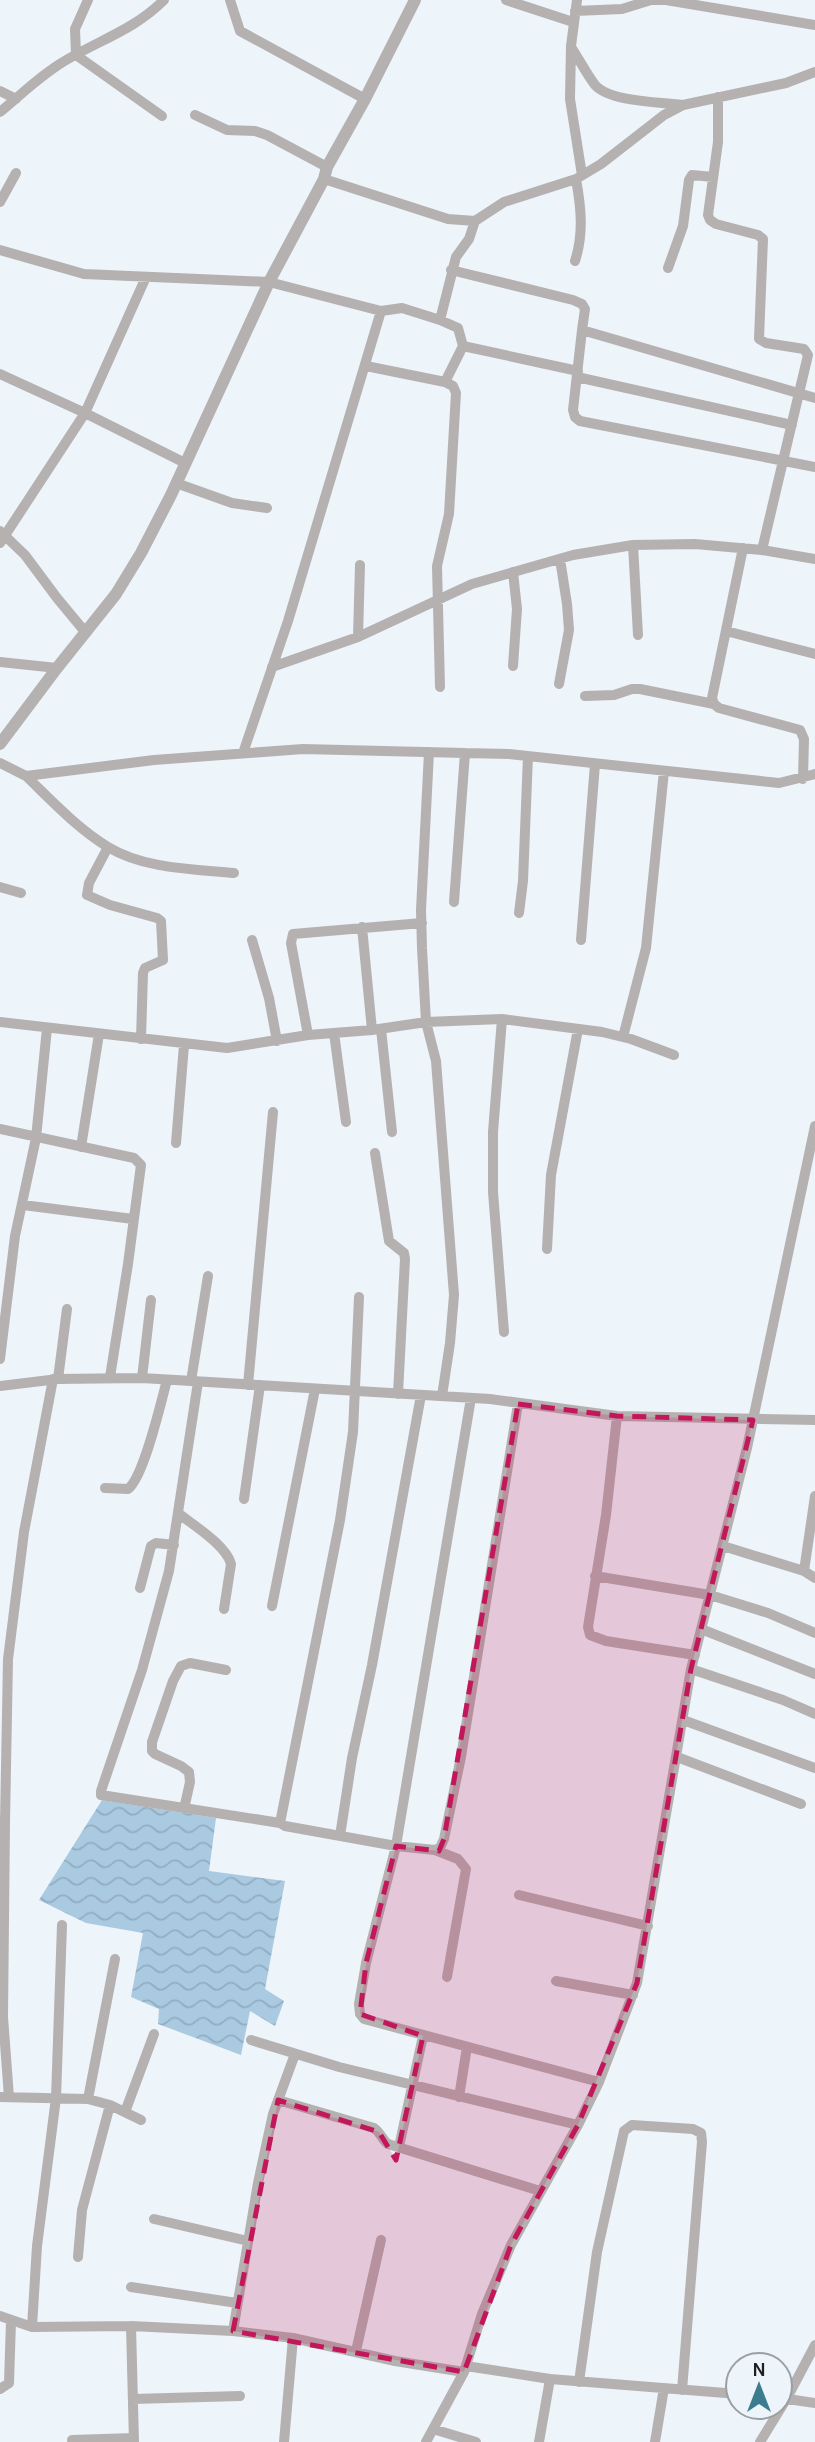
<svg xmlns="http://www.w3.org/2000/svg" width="815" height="2442" font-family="Karla,sans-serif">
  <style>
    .water { fill: url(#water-waves) }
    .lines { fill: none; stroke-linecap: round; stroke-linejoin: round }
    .minor { stroke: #b5b1b0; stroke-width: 10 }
    .tertiary { stroke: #b5b1b0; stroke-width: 12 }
    .marked { fill: #c2185b; fill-opacity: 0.2; stroke: #c2185b; stroke-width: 5; stroke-dasharray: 14 9; stroke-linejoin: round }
  </style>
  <defs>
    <pattern id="water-waves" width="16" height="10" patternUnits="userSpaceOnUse" patternTransform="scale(1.75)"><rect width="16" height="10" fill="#aacae1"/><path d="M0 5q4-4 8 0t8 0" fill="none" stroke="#92adc1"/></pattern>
  </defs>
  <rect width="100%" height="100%" fill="#edf4fa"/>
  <path class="water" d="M102 1800 216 1818 209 1871 285 1881 265 1989 284 2001 275 2026 250 2011 241 2055 158 2024 159 2009 131 1997 143 1933 86 1923 39 1900Z"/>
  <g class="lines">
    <path class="minor" d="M88 0 75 29 76 55 162 116
      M230 0 240 31 365 99
      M506 0 573 22
      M577 0 571 46 570 99 582 175
      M575 11 622 9 651 0H666L815 25
      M571 47C579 59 586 73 595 85 610 102 660 102 682 105
      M0 91 16 99
      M718 97V142L708 215 710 220 716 224 758 235 763 239 759 339 766 343 804 349 808 355 762 550
      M0 112C22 94 43 73 68 59 102 39 135 29 164 0
      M195 115 227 130 255 131 267 135 327 167
      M324 179 448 219 475 221 504 202 576 179 601 164 664 115 683 105 786 83 815 72
      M0 202 16 173
      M0 250 84 274 269 282 381 311 288 621 243 753
      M575 261C584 233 581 207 576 179
      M668 268 683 226 689 180 692 175 713 177
      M451 270 573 300 582 304 585 309 582 330 815 398
      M381 311 402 308 440 320 456 257 469 239 475 221
      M440 320 458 328 463 346 445 382
      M582 330 573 410 575 417 580 421 815 467
      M463 346 578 371
      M366 366 445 382 453 386 456 393 449 514 437 566 440 687
      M0 374 85 413 185 463
      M577 377 792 425
      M176 483 232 503 267 508
      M0 531 25 555 57 598 86 633
      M0 543 85 413 146 277
      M633 545 638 635
      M743 548 712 698 714 704 719 708 800 730 804 739 803 779
      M726 631 815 654
      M358 637 360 565
      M0 662 57 668
      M513 666 517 609 513 572
      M272 667 358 637 472 584 573 555 633 545 695 544 762 550 815 559
      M559 684 569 630 567 604 560 559
      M585 696 614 695 632 689H640L714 704
      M429 752 421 910 422 948 426 1022 436 1061 454 1295 450 1343 442 1396
      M0 763 26 776 154 760 303 749 465 753 509 754 779 783 815 774
      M26 776C52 801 77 828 108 847 144 869 193 869 234 873
      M108 847 89 883 87 895 110 905 157 918 161 921 163 960 145 968 143 973 141 1039
      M0 887 21 893
      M454 902 465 753
      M519 913 523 881 528 756
      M362 927 372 1030
      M252 940 269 998 277 1041
      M581 940 595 764
      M502 1019 493 1132V1192L504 1332
      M0 1022 227 1048 308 1035 372 1030 426 1022 502 1019 602 1032 631 1039 674 1055
      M381 1029 392 1132
      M334 1033 346 1122
      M308 1035 291 943 293 934 422 923
      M623 1037 646 948 664 771
      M0 1129 134 1158 141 1165 128 1264 110 1377
      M176 1143 184 1045
      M81 1147 99 1034
      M375 1153 389 1241 404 1253 405 1259 398 1394
      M23 1205 133 1219
      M547 1249 551 1175 578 1029
      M0 1359 15 1236 36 1138 47 1028
      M142 1378 151 1300
      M58 1379 67 1309
      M191 1381 208 1276
      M198 1382 169 1571 142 1670 101 1791V1795L280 1823 285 1826 396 1846 435 1850 440 1848 444 1839 461 1757 518 1404
      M248 1385 273 1112
      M0 1386 58 1379 142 1378 490 1399 617 1416 815 1420
      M471 1398 396 1846 366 1963 359 2004 360 2014 364 2019 599 2082
      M617 1416 606 1515 588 1627 590 1635 606 1641 695 1655
      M105 1488 128 1489C144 1477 161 1402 167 1380
      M815 1496 804 1571 815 1578
      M244 1499 260 1385
      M178 1513C193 1525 226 1545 231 1564L224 1609
      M723 1546 804 1571
      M595 1576 710 1595 768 1613 815 1633
      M140 1588 151 1546 156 1543 174 1545
      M272 1606 315 1389
      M701 1629 815 1674
      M691 1669 783 1700 815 1714
      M683 1720 815 1768
      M677 1757 801 1804
      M184 1809 190 1782 189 1772 181 1766 155 1754 152 1751V1742L173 1681 181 1666 190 1663 226 1670
      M1 1821 5 1822 3 2017 9 2097
      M5 1822 8 1659 24 1532 53 1379
      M280 1823 340 1520 353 1432 359 1297
      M340 1836 352 1758 372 1665 421 1395
      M435 1850 458 1859 466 1869 447 1977
      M519 1895 648 1926
      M556 1981 633 1995
      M251 2040 339 2067 578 2125
      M0 2097 88 2099 110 2105 141 2120
      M459 2097 467 2047
      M88 2099 115 1959
      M278 2100 374 2128C381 2133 382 2140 388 2144L540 2191
      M125 2112 154 2034
      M399 2147 423 2036
      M154 2219 248 2241
      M78 2257 82 2210 110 2105
      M131 2287 237 2303
      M0 2316 32 2327 131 2326 233 2331 293 2338 395 2361 464 2372
      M131 2326 134 2442
      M32 2327 37 2246 56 2098 62 1925
      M233 2331 258 2183 273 2114 295 2054
      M356 2351 381 2240
      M466 2366 550 2379 738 2394
      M579 2382 597 2252 624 2131 632 2125 693 2129 701 2133 702 2142 682 2390
      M0 2389 9 2383 11 2321
      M781 2398 815 2403
      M133 2399 240 2396
      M433 2429 476 2442
      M72 2440 134 2438
      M284 2442 293 2338
      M426 2442 464 2372 482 2314 511 2245 578 2125 599 2082 637 1983 691 1669 747 1448 815 1126
      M539 2442 550 2379
      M655 2442 664 2388
      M760 2442 787 2398 815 2345"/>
    <path class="tertiary" d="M0 744 57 668 116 594 141 553 171 495 269 282 324 179 327 167 365 99 415 0"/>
  </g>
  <path class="marked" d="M518 1404 617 1416 753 1420 691 1669 637 1983 578 2125 511 2245 464 2372 233 2331 278 2100 379 2132 396 2160 423 2036 360 2014 366 1963 396 1846 439 1851 444 1839Z"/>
  <g transform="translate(759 2386)"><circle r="33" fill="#edf4fa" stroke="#9a9fa4" stroke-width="2"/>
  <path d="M0-5L12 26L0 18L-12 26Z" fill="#3b7d8f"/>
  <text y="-10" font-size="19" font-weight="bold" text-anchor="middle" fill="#1d1f22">N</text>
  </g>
</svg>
